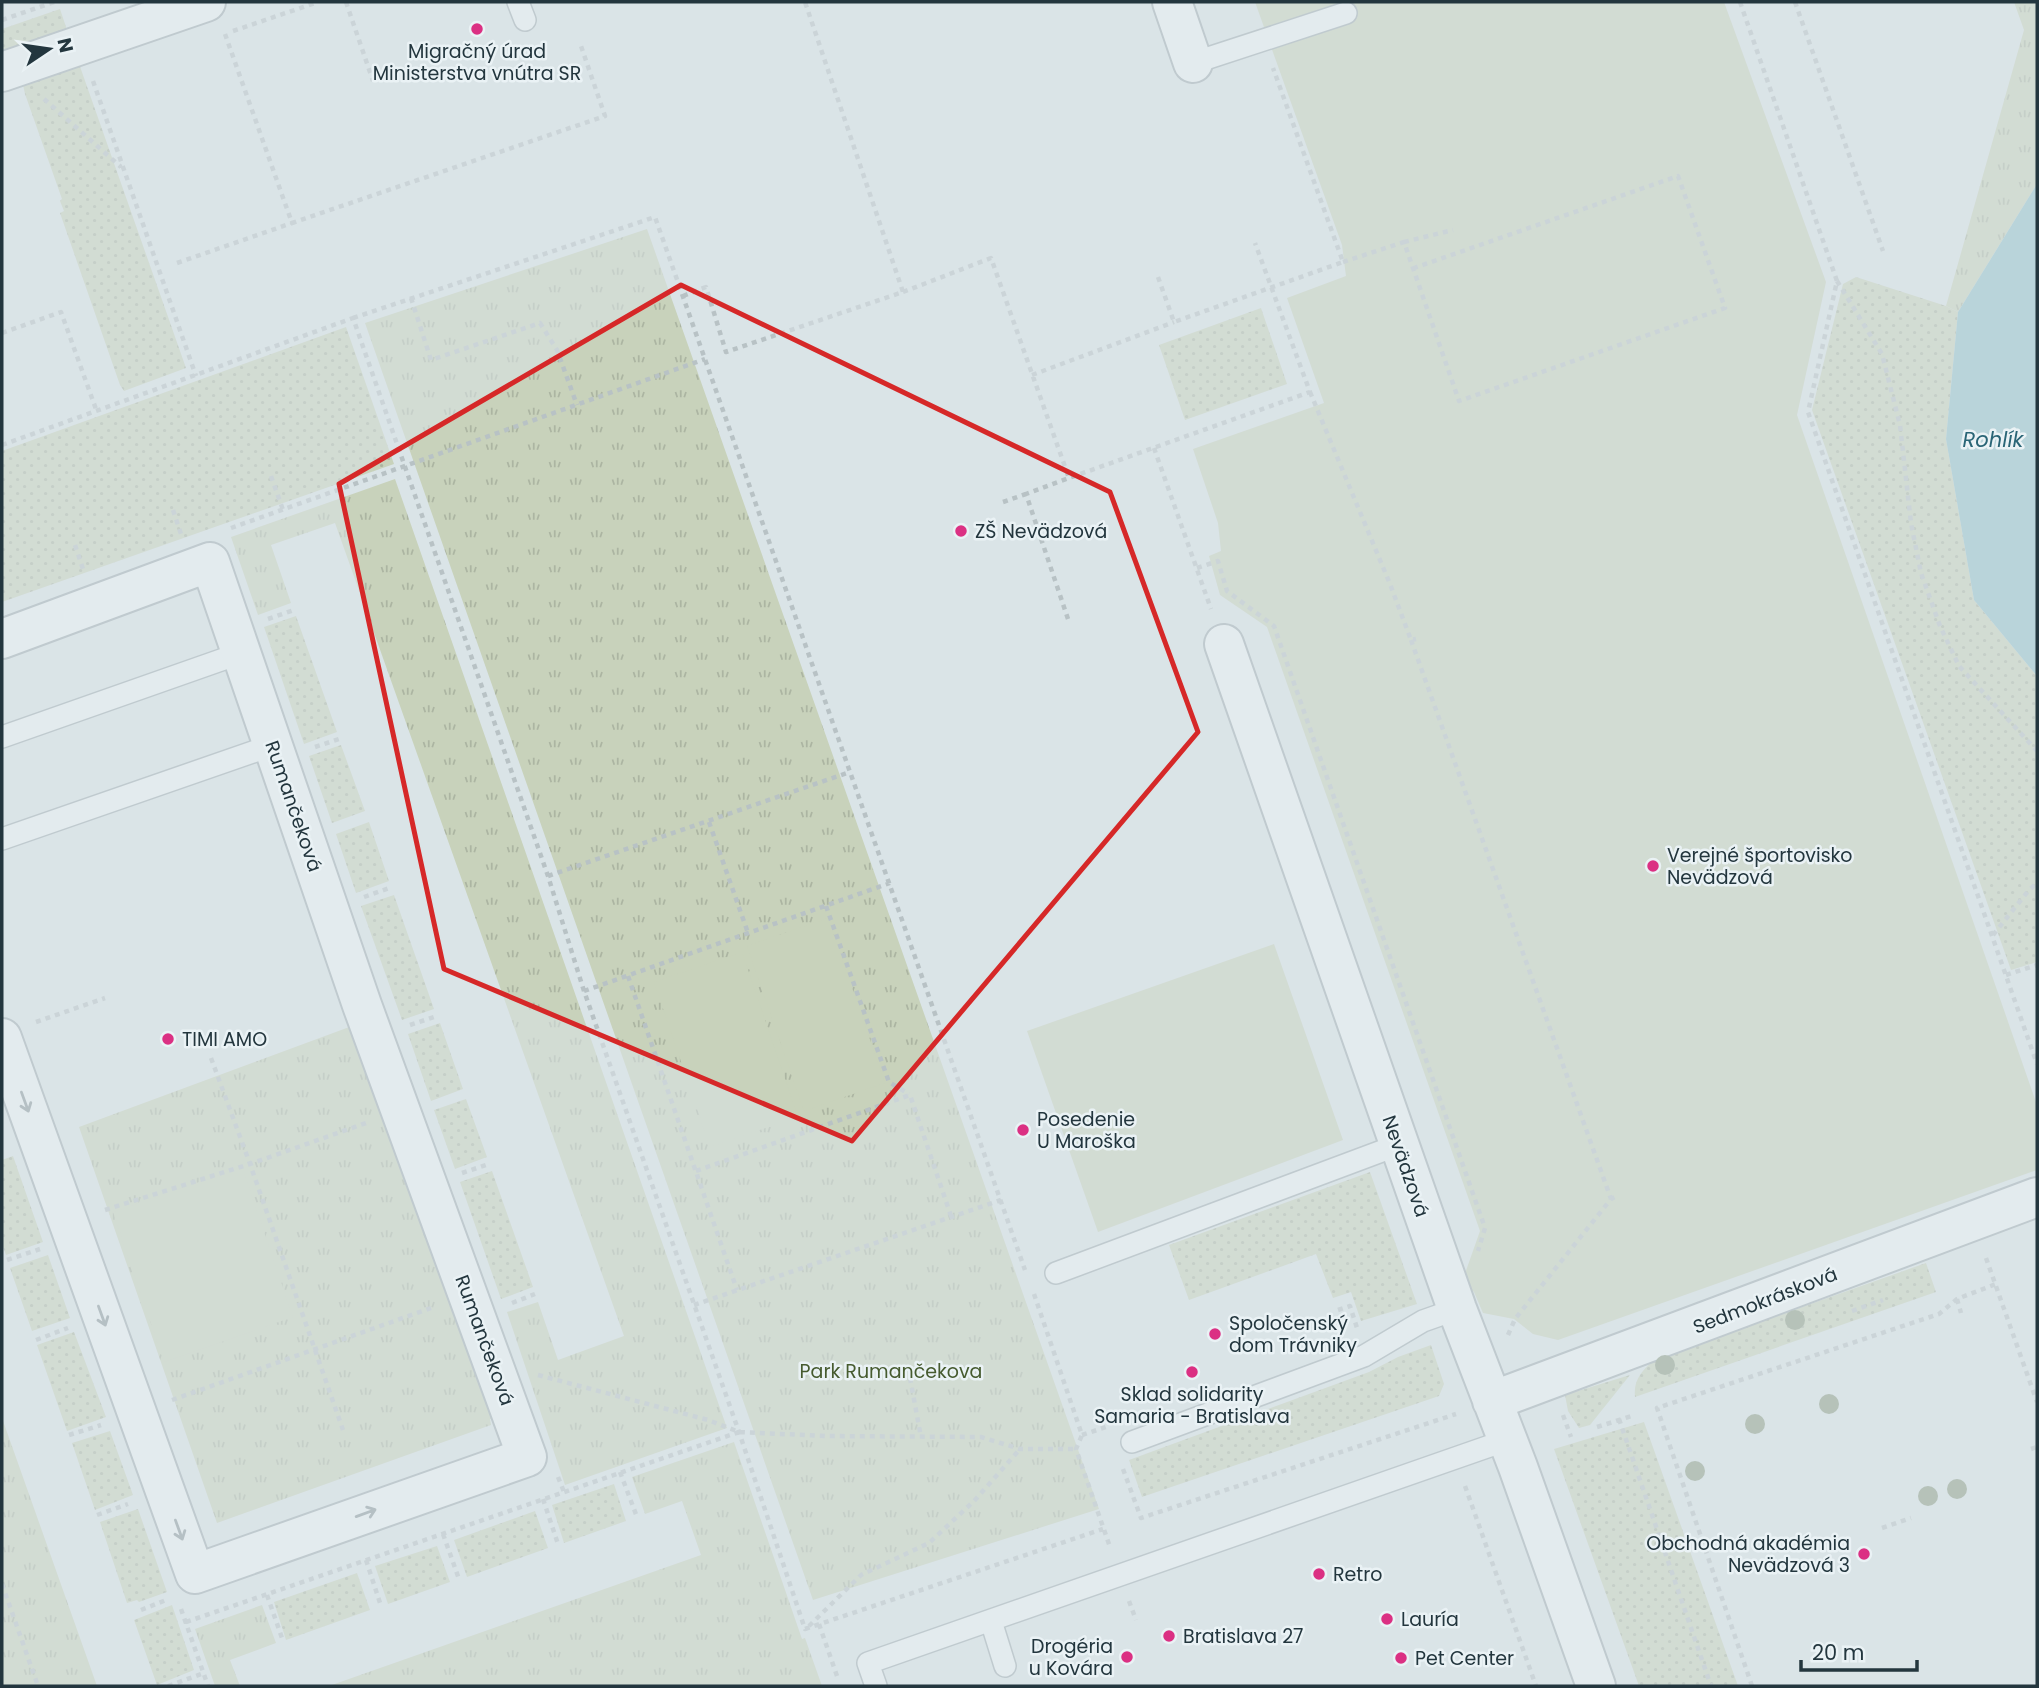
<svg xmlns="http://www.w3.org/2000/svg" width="2039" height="1688" font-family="Poppins,sans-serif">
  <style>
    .grass { fill: url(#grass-dots) }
    .park { fill: url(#park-tufts) }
    .pitch { fill: #c8d2bb }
    .water { fill: #91c1cb }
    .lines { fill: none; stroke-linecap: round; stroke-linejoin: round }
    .service-casing { stroke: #9facb1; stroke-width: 24 }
    .minor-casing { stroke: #9facb1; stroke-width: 42 }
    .path { stroke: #b8c2c5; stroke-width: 4.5; stroke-dasharray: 5 5; stroke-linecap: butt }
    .service { stroke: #edf3f5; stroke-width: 21 }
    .minor { stroke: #edf3f5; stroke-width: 38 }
    .tree { fill: #899982 }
    .oneway { stroke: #88949a }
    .marked { fill: none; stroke: #d62828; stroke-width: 5; stroke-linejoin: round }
    .poi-dot { fill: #db3083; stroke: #eaf2f5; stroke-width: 2.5 }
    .labels { text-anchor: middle; stroke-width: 5; stroke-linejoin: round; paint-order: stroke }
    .poi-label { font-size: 19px; fill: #23363e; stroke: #eaf2f5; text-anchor: start }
    .street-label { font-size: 19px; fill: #23363e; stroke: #eaf2f5 }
    .park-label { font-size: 19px; fill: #465b2f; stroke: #eaf2f5 }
    .water-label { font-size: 21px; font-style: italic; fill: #2a6576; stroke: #eaf2f5 }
  </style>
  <defs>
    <pattern id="grass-dots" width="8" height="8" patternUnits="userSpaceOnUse" patternTransform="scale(1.75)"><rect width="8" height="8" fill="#c8d2bb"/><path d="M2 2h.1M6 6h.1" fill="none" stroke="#acb5a2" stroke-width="1.8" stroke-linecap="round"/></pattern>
    <pattern id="park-tufts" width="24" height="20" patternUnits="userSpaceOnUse" patternTransform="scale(1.75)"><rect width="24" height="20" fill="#c8d2bb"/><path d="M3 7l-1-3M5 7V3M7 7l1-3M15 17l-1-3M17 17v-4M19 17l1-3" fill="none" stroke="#acb5a2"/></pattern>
  </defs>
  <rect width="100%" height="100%" fill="#dae4e7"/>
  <path class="grass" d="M60 9 70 39 2 61V29Z
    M77 58 186 368 124 391 120 385 60 213 64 211 60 201 62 199 25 94 22 80Z
    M1856 277 1946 306 1958 312 1946 439 1974 600 2037 676V962L2011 970 1812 410 1843 284Z
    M1261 308 1287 384 1185 420 1159 345Z
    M346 327 394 464 2 602V451Z
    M296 616 337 732 304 744 264 627Z
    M341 745 365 811 332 823 309 756Z
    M369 822 389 881 356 893 336 834Z
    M394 895 434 1009 402 1020 361 906Z
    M440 1023 463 1089 431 1101 408 1034Z
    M466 1099 487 1157 455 1169 434 1110Z
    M13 1156 43 1242 6 1255 2 1244V1160Z
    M492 1171 533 1287 501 1299 460 1182Z
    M1370 1172 1417 1304 1361 1321 1351 1292 1333 1298 1316 1254 1189 1300 1169 1245Z
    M48 1255 70 1318 32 1331 10 1268Z
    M1926 1263 1936 1292 1635 1397C1633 1379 1643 1370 1655 1359Z
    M74 1332 106 1417 67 1431 37 1345Z
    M1431 1345 1444 1384 1439 1396 1142 1497 1129 1460 1369 1372 1398 1357Z
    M1630 1375 1590 1425 1579 1428 1568 1411 1565 1395Z
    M1644 1422 1738 1686H1639L1554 1449Z
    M110 1431 133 1495 95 1510 72 1443Z
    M614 1484 626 1521 564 1543 552 1505Z
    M138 1509 167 1592 139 1602 137 1600 127 1603 100 1522Z
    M535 1511 548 1548 467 1577 454 1540Z
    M437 1546 450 1582 388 1604 375 1566Z
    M357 1573 370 1610 286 1640 274 1602Z
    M172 1605 194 1670 157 1685 134 1620Z"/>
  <path class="park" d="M2014 2H2037V184L1958 312 1946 306 2024 30Z
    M647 229 1099 1509 813 1600 365 323Z
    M395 479 727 1428 565 1485 507 1312 538 1302 558 1360 624 1336 335 523 271 545 291 603 258 615 231 537Z
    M352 1026 474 1369 502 1417 490 1419 491 1425 217 1523 79 1127Z
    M2 1418 97 1686H2Z
    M734 1442 802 1639 805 1638 822 1686H329L701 1555 682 1501 645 1514 632 1477Z
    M262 1605 276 1643 230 1660 240 1686H215L195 1629Z"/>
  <path class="pitch" d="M1255 2H1724L1826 282 1797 415 2037 1105V1170L1558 1340 1533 1334 1514 1319 1483 1313 1474 1292 1462 1282 1480 1231 1267 627 1220 595 1209 556 1221 551 1218 523 1193 449 1324 403 1287 298 1346 276 1342 245Z
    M828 918 885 1083 804 1111 747 946Z
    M1274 944 1343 1140 1098 1232 1027 1031Z
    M742 952 798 1117 710 1147 654 982Z
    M242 1167 293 1317 164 1362 113 1212Z"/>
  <path class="water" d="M2037 184V676L1974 600 1946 439 1958 312Z"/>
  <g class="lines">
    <defs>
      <path id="service" d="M518 2 525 20
        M1193 63 1346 13
        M2 737 241 653
        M2 839 273 745
        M1056 1273 1398 1145
        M1132 1442 1364 1356 1423 1321 1457 1309
        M991 1621 1005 1666
        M876 1686 868 1663 1507 1440"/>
      <path id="minor" d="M1172 2 1193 63
        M2 72 206 2
        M2 639 210 562 362 1005 527 1457 195 1574 2 1038
        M1224 644 1457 1309 1518 1467 1596 1686
        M1492 1401 2037 1197"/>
    </defs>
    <use href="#service" class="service-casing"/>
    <use href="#minor" class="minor-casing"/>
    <path class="path" d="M346 2 373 81
      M1740 2 1837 281 1808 412 2037 1064
      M1795 2 1883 251
      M2 20 54 2
      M233 31 318 2
      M225 34 292 223 605 116 581 46
      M93 81 196 376
      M44 99 121 167
      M1404 242 1453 230
      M1343 262 1404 242 1459 401 1725 308 1678 176 1414 268
      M177 263 292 223
      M1158 277 1174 322 1343 262 1273 68
      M1837 281 1882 354 1900 425 1911 523 1921 573 1940 626 1959 666 2037 751
      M903 292 991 258 1069 478 1310 392 1255 243
      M683 296 706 287 726 352 903 292 805 2
      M411 298 431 360 540 323 557 350 577 405
      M353 318 655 217 1025 1270
      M2 333 61 312 97 412
      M1032 375 1174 322
      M1310 392 1390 584 1411 640 1416 639
      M2 445 353 318 548 876 584 991 739 1432 805 1629 1103 1529
      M1154 448 1211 609
      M271 476 283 510
      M1003 502 1026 494
      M173 510 181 534
      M231 528 705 359
      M75 545 83 569
      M1197 568 1218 561 1227 591 1274 626 1485 1228 1478 1251
      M268 619 294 610
      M1068 619 1026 494 1069 478
      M1411 640 1611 1199
      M315 747 339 739
      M709 822 748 933
      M548 876 850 772
      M364 897 392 887
      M826 906 889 1082 909 1094
      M1993 935 2029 890 2037 883
      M2006 975 2037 965
      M628 976 737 1290
      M584 991 890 883
      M36 1022 105 998
      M410 1025 437 1016
      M211 1058 250 1164 343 1430
      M696 1171 910 1095 951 1216
      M462 1173 489 1164
      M105 1210 250 1164 366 1123
      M1986 1258 2037 1402
      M7 1260 40 1249
      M1034 1294 1082 1435 1076 1449 1110 1547
      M1957 1299 1961 1313
      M512 1303 535 1294
      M694 1305 1001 1200
      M1338 1310 1350 1306 1357 1328
      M1852 1311 1883 1300
      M1508 1335 1515 1319 1611 1199 1617 1196
      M36 1340 68 1328
      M538 1375 708 1420 739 1432 825 1436 981 1437 1020 1449H1076
      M910 1378 921 1437
      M172 1400 431 1308
      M1563 1415 1571 1437
      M1619 1419 1711 1686
      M1597 1427 1635 1415
      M69 1435 101 1425
      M1082 1435 1106 1427
      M2031 1449 2037 1447
      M1123 1469 1141 1518 1456 1414
      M620 1472 637 1517
      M558 1477 564 1492
      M1465 1486 1536 1686
      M543 1499 558 1544
      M97 1515 128 1504
      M1882 1528 1911 1518
      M443 1534 459 1579
      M366 1560 381 1606
      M2 1584 38 1686
      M267 1595 283 1641
      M1129 1601 1136 1620
      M181 1609 208 1686
      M141 1610 166 1600
      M186 1622 739 1432
      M819 1624 837 1676
      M809 1626 861 1575 929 1543 974 1501 1020 1449
      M168 1686 204 1673
      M1752 1686 1657 1408 1939 1314 1957 1299 1996 1284"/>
    <use href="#service" class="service"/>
    <use href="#minor" class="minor"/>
  </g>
  <g class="tree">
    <circle cx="1795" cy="1320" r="10"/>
    <circle cx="1665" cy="1365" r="10"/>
    <circle cx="1829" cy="1404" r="10"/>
    <circle cx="1755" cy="1424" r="10"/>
    <circle cx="1695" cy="1471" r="10"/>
    <circle cx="1957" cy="1489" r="10"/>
    <circle cx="1928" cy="1496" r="10"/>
  </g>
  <defs><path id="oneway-shaft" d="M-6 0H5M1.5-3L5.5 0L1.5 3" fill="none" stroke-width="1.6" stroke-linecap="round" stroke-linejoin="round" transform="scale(1.75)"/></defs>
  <g class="oneway">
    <use href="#oneway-shaft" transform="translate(25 1102) rotate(70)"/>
    <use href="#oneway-shaft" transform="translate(102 1316) rotate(70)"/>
    <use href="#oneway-shaft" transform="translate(366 1513) rotate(-20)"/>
    <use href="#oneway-shaft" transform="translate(179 1530) rotate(70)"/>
  </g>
  <path d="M0 0H2039V1688H0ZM681 285 1110 492 1198 732 852 1141 444 969 339 484Z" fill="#dae4e7" fill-opacity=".55" fill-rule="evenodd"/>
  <path class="marked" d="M681 285 1110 492 1198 732 852 1141 444 969 339 484Z"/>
  <g class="poi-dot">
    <circle cx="477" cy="29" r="7"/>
    <circle cx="961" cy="531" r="7"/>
    <circle cx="1653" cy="866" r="7"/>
    <circle cx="168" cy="1039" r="7"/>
    <circle cx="1023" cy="1130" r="7"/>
    <circle cx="1215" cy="1334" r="7"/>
    <circle cx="1192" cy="1372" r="7"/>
    <circle cx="1864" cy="1554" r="7"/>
    <circle cx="1319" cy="1574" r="7"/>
    <circle cx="1387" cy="1619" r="7"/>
    <circle cx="1169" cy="1636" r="7"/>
    <circle cx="1127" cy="1657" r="7"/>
    <circle cx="1401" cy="1658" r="7"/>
  </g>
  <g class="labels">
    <g class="poi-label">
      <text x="477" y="58" text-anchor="middle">Migračný úrad<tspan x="477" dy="22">Ministerstva vnútra SR</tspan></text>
      <text x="975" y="538">ZŠ Nevädzová</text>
      <text x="1667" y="862">Verejné športovisko<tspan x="1667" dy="22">Nevädzová</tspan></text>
      <text x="182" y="1046">TIMI AMO</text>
      <text x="1037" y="1126">Posedenie<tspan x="1037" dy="22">U Maroška</tspan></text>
      <text x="1229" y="1330">Spoločenský<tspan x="1229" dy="22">dom Trávniky</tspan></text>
      <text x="1192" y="1401" text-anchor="middle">Sklad solidarity<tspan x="1192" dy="22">Samaria - Bratislava</tspan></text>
      <text x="1850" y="1550" text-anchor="end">Obchodná akadémia<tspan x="1850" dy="22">Nevädzová 3</tspan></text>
      <text x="1333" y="1581">Retro</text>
      <text x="1401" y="1626">Lauría</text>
      <text x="1183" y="1643">Bratislava 27</text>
      <text x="1113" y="1653" text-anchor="end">Drogéria<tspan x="1113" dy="22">u Kovára</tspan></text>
      <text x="1415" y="1665">Pet Center</text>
    </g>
    <g class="street-label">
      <text transform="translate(294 806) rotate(71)" y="7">Rumančeková</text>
      <text transform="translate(1406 1166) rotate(71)" y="7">Nevädzová</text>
      <text transform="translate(1765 1300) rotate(-21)" y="7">Sedmokrásková</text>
      <text transform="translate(485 1340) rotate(70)" y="7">Rumančeková</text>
    </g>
    <g class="park-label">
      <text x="891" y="1378">Park Rumančekova</text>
    </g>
    <g class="water-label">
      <text x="1993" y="447">Rohlík</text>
    </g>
  </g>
  <rect width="2039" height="1688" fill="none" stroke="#23363e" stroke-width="7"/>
  <g transform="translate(49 49) rotate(77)" stroke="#eaf2f5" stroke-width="5" paint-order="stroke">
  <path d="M0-5L12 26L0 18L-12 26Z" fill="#23363e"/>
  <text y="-10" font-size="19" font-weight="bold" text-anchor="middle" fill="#23363e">N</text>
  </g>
  <path d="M1801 1660v10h116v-10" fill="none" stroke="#23363e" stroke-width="3.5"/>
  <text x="1812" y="1660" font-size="21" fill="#23363e" stroke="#eaf2f5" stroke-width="5" paint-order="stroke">20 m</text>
</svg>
